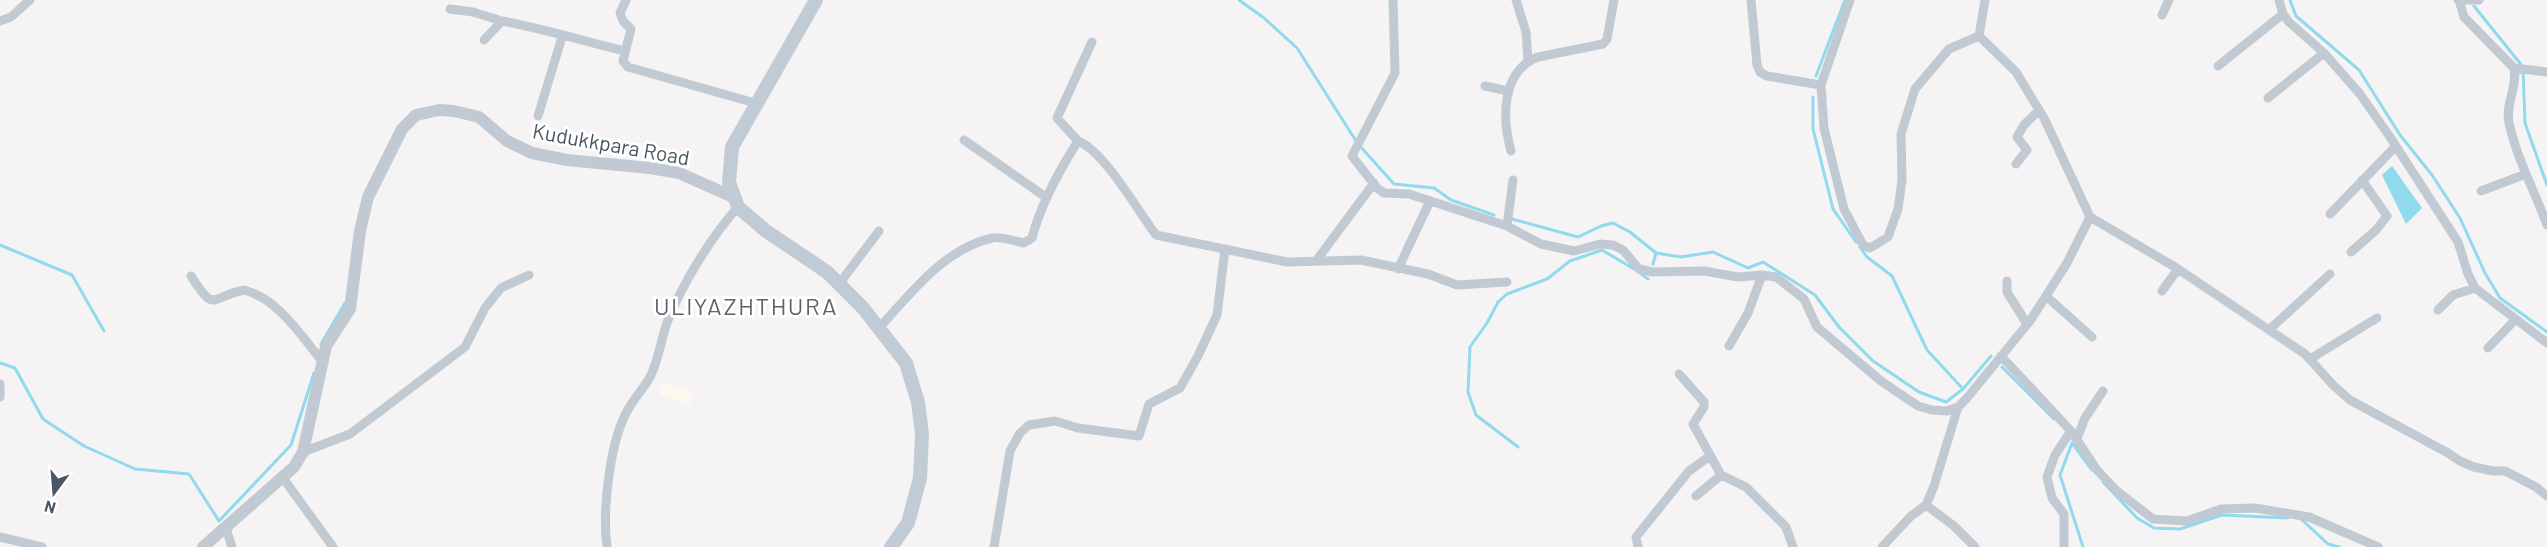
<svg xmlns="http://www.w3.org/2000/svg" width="2547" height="547" font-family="Barlow,sans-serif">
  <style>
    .commercial { fill: #fdf9ef }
    .water { fill: #90daee }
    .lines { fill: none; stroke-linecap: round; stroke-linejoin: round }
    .stream { stroke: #90daee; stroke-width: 3 }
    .minor { stroke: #c1cad2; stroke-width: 9 }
    .tertiary { stroke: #c1cad2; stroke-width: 12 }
    .secondary { stroke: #c1cbd6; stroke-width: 14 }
    .labels { text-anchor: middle; stroke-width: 6; stroke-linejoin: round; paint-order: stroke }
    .street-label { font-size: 21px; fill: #4a5661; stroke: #fff }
    .quarter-label { font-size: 24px; letter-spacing: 1.5px; fill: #5f6368; stroke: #fff }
  </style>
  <rect width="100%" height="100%" fill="#f5f3f3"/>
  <path class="commercial" d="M662 383 693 392 690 404 659 395Z"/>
  <path class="water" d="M2392 166 2422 208 2406 224 2382 175Z"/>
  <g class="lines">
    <path class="stream" d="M1239 0 1264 18 1297 48 1356 141
      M2290 0 2296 16 2359 70 2400 135 2432 175 2460 218 2485 273 2500 298 2547 332
      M2474 6 2523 67 2525 123 2547 185
      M1816 76 1845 0
      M1813 97V129L1833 209 1856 242
      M1360 146 1394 184 1434 188 1451 200 1494 215
      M1512 219 1578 237 1601 226 1613 223 1630 232 1656 253 1681 257 1713 252 1748 268 1763 262 1815 295 1839 327 1873 361 1919 392 1946 402 1963 389 1991 356
      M0 245 72 275 104 331
      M1860 247 1867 257 1892 276 1927 350 1963 389
      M1653 264 1656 253
      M1640 273 1648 279
      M321 344 345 303
      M0 363 15 368 43 419 84 446 135 469 189 474 219 521 291 445 314 373
      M2002 367 2054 419
      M2072 443 2092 470
      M2072 443 2060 475 2083 547
      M1518 447 1476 415 1468 392 1470 347 1487 323 1498 302 1507 294 1547 279 1570 261 1602 250 1634 269
      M2103 482 2137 518 2154 528 2180 529 2222 515 2288 518
      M2301 519 2328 544 2339 547"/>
    <path class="minor" d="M626 0 620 13 623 21 631 29 623 61 628 67 755 103
      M1393 0 1395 73 1352 156 1377 188 1384 193 1409 194 1507 226 1541 244 1574 251 1600 244 1613 245 1623 250 1639 269 1652 272 1704 271 1738 277 1762 275 1776 277 1804 299 1817 327 1881 381 1918 406 1932 410 1947 411 1958 407 1967 398 2030 321 2067 263 2090 217
      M1516 0 1526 32 1528 61
      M1751 0 1757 65 1760 72 1767 76 1821 85
      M1850 0 1821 85 1824 128 1844 209 1863 245 1870 248 1888 237 1898 209 1902 180 1901 134 1915 89 1949 49 1979 36
      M1985 0 1979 36 2016 72 2044 118 2090 217 2175 267 2305 354 2333 385 2350 400 2448 453 2460 461 2474 467 2493 471H2505L2536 487 2547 496
      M2279 0 2283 14 2289 22 2324 53 2360 94 2390 137 2458 242 2468 274 2475 288 2547 343
      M2458 0H2479
      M2459 0 2464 17 2514 68C2518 86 2505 104 2509 123 2517 159 2535 192 2547 225
      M450 9 473 12 502 21
      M2162 15 2169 0
      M0 21 11 17 30 0
      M484 40 502 21C544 29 584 41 625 51
      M2218 66 2283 14
      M2514 68 2547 72
      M1485 86 1508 91
      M2268 98 2324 53
      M538 116 562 37
      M964 140 1047 198
      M1078 141 1057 118 1092 42
      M1511 151C1502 119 1501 71 1538 57L1603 44 1607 39 1614 0
      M2016 164 2027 150 2017 137 2024 125 2039 110
      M2481 191 2526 174
      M2330 214 2396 146
      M1507 226 1513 180
      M2351 252 2376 230 2387 216 2362 180
      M1316 261 1374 183
      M1398 269 1430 201
      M191 276C215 314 210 297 244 290 279 299 301 336 322 361
      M2007 281V292L2027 324
      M839 284 879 231
      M2162 291 2178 269
      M2046 296 2092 337
      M2438 310 2453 295 2475 288
      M880 327C911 293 944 249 992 238 1001 236 1014 241 1024 243L1032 238C1041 203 1059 171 1078 141 1104 151 1138 211 1156 235L1287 262 1361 260 1428 274 1457 285 1507 282
      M2270 329 2330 274
      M1729 346 1748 313 1762 275
      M2488 348 2515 320
      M2001 356 2071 431
      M2310 359 2377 318
      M1679 374 1704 402V407L1693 424 1721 475 1746 487 1786 527 1793 547
      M0 384V397
      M2077 438 2085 418 2103 391
      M303 452 350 434 465 347 485 308 501 288 529 275
      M283 478 333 547
      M1696 496 1721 475
      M1926 505 1934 486 1958 407
      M226 528 232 547
      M0 537 42 547
      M607 547C602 511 610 438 629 408 635 397 644 388 650 377 659 360 661 338 668 320 683 283 711 237 738 207
      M994 547 1010 451 1020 433 1029 425 1055 421 1078 428 1139 436 1149 404 1180 388 1198 356 1217 315 1225 249
      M1638 547 1636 537 1689 471 1710 456
      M1882 547 1911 516 1926 505 1954 526 1975 547
      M2064 547V514L2052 498 2047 477 2055 455 2071 431 2097 470 2117 491 2153 519 2187 521 2221 509 2255 508 2309 517 2378 547"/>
    <path class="tertiary" d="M203 547 294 467 303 452 326 346 350 309 360 231 368 197 402 129 416 115 439 110 454 111 479 117 507 141 532 153 567 160 650 168 679 173 733 197"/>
    <path class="secondary" d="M816 0 732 147 729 182 738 207 766 231 827 272 863 308 906 363 918 402 922 434 920 478 908 523 891 547"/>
  </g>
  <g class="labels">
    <g class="street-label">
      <text transform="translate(611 145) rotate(10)" y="7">Kudukkpara Road</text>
    </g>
    <g class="quarter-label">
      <text x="746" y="315">ULIYAZHTHURA</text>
    </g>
  </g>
  <g transform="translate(54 493) rotate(196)" stroke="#ffffff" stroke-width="4.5" paint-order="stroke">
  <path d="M0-4.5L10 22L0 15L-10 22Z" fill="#4a5661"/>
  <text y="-9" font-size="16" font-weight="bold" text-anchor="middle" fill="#4a5661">N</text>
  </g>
</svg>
